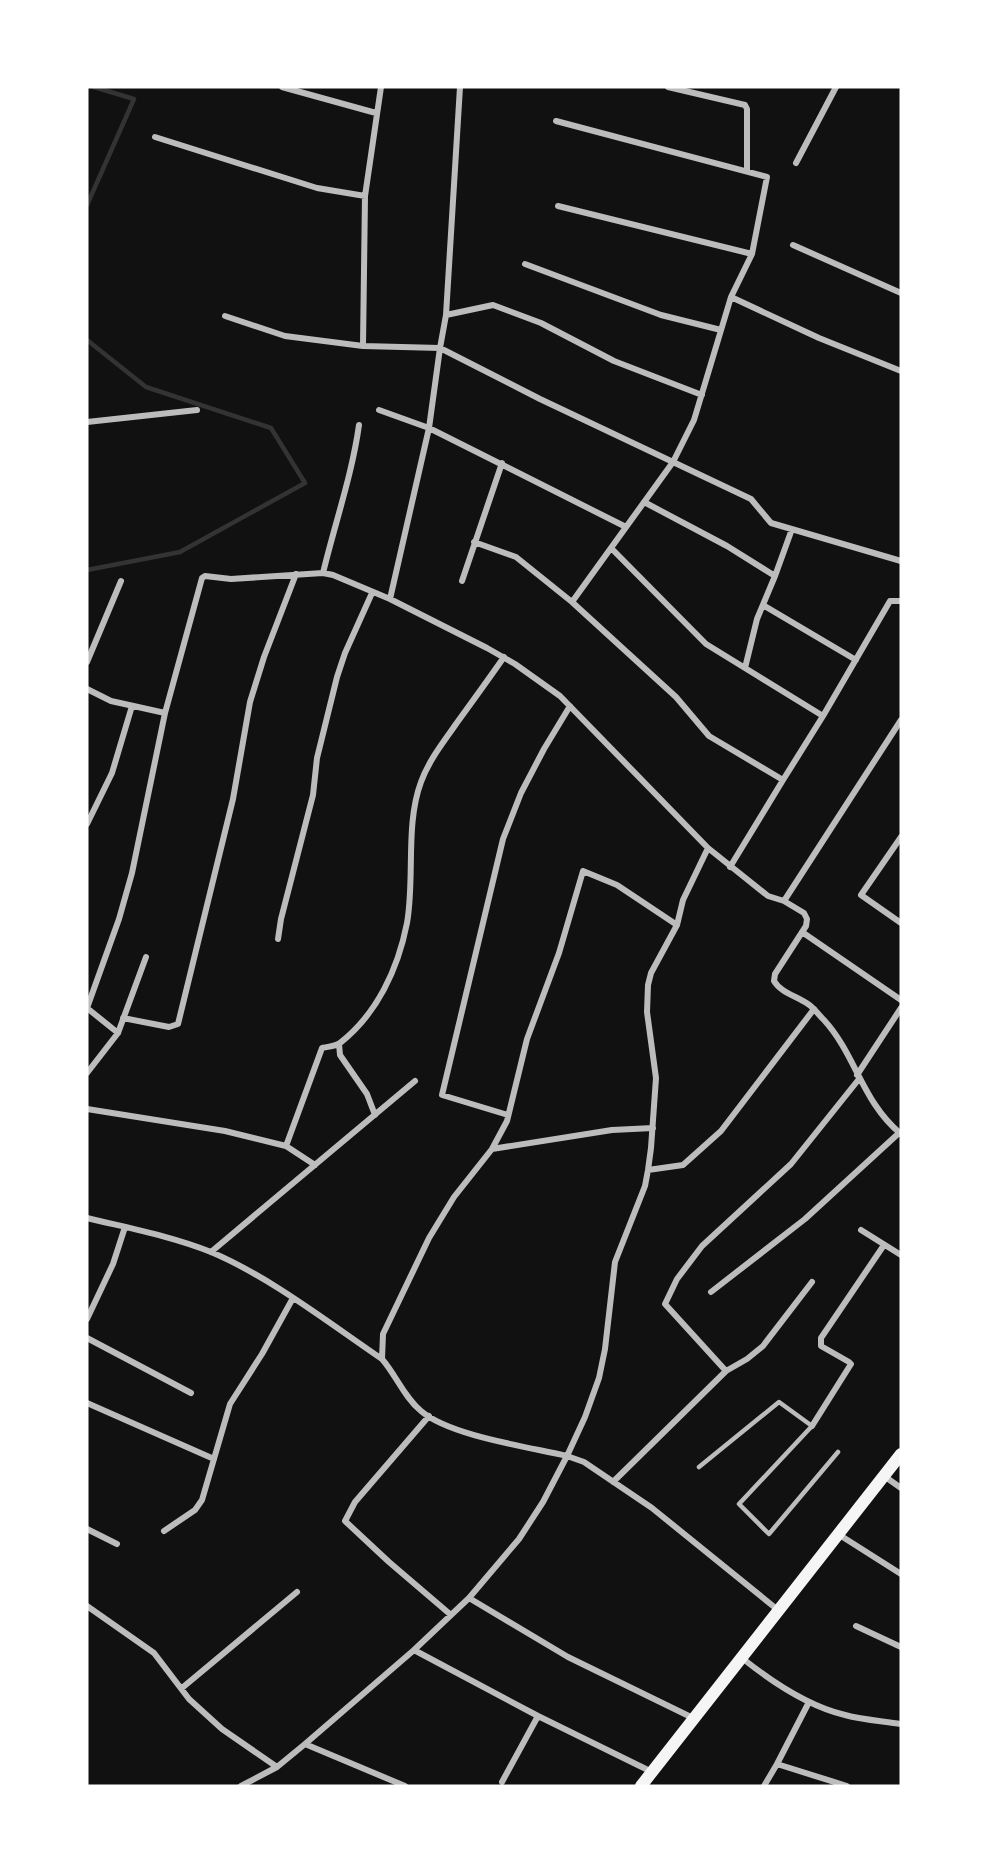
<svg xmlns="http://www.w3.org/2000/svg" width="988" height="1873" font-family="'Space Grotesk',sans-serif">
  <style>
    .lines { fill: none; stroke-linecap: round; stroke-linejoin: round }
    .stream { stroke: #333; stroke-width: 4.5 }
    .service { stroke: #bcbcbc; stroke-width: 4.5 }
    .minor { stroke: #bcbcbc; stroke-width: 6 }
    .secondary { stroke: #f5f5f5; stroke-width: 12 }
  </style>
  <rect width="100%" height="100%" fill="#111"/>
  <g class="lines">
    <path class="stream" d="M87 205 134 99 94 87
      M87 340 146 387 271 428 305 483 180 552 87 570"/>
    <path class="service" d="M699 1467 779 1402 812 1426 739 1504 769 1534 838 1452"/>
    <path class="minor" d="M282 87 376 113
      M668 87 745 105 747 109V171
      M556 121 767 177 752 254
      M155 137 317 188 365 196
      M796 163 836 87
      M558 206 752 254 731 297
      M793 245 901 293
      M525 264 661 315 721 330
      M446 315 460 87
      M225 316 285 336 363 346 440 348 446 315 493 305 541 323 614 361 702 395
      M363 346 365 196 381 87
      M901 371 819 338 731 297 694 420 673 462 751 499 771 523 901 561
      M379 410 429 428 626 527
      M87 422 197 410
      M644 502 727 546 775 576 792 529
      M474 542 516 557 572 602
      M611 548 706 644 745 668
      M323 573C335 523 352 475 359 425
      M775 576 757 619 745 668 823 716 783 780
      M462 581 502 463
      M390 599 429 428 440 348 540 399 673 462 572 602 676 697 709 736 783 780 730 867
      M763 605 856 660
      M87 662 121 581
      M87 689 111 701 165 713
      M823 716 890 601H901
      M87 824 112 773 132 706
      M901 837 861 895 901 923
      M784 901 901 720
      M802 932 901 1000
      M278 939 281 919 313 795 317 758 337 677 345 653 372 593
      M87 1008 119 919 132 873 165 713 202 578 205 576 231 579 323 573 333 575 390 599 487 648 515 664 560 696 708 848 768 896 784 901 804 913 807 919 806 926 775 974 774 981C781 993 797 996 808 1004 814 1008 819 1015 824 1020 856 1055 862 1102 901 1134
      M87 1008 118 1033
      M123 1018 169 1027 178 1024 233 799 250 702 264 657 296 574
      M339 1044 340 1055 367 1094 375 1115
      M87 1073 118 1033 146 957
      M857 1075 901 1008
      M87 1109 225 1131 286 1146 315 1165
      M508 1115 442 1095 503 839 521 793 544 749 570 706
      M286 1146 322 1048C327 1047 336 1046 340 1043 377 1014 398 969 407 923 415 878 405 825 421 782 429 760 443 743 456 724 472 702 488 680 504 657
      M492 1149 612 1130 653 1128
      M648 1170 683 1165 721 1131 814 1009
      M87 1218C128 1228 171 1236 211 1252 270 1277 329 1323 382 1359 396 1375 404 1397 421 1411 450 1436 529 1447 567 1456L584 1462 652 1508 778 1610
      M861 1230 901 1255
      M211 1252 415 1081
      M711 1292 805 1219 899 1133
      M87 1319 113 1264 125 1227
      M87 1338 191 1393
      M382 1359 383 1334 429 1238 454 1197 492 1149 507 1121 527 1039 559 953 583 871 617 885 677 925
      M726 1371 665 1304 677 1279 702 1246 791 1164 859 1079
      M87 1403 214 1459
      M429 1416 355 1502 345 1521 389 1562 451 1615
      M812 1426 851 1364 849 1362 821 1346V1338L884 1245
      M884 1476 901 1488
      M613 1482 726 1371 747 1359 763 1346 812 1282
      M87 1529 117 1544
      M164 1531 195 1510 202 1500 230 1404 262 1354 293 1298
      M838 1534 901 1574
      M469 1598 568 1657 693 1718
      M87 1606 154 1653 189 1699 222 1729 277 1767
      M856 1626 901 1647
      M414 1650 538 1716 652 1772
      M742 1658C772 1682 807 1706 845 1715 863 1720 882 1721 901 1724
      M182 1688 297 1592
      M305 1744 405 1786
      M777 1764 847 1786
      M502 1782 538 1716
      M241 1786 277 1767 305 1744 414 1650 469 1598 519 1539 543 1502 567 1456 585 1417 599 1378 605 1349 615 1262 645 1186 648 1170 651 1148 656 1078 647 1012 648 985 651 973 677 925 683 900 708 848
      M764 1786 777 1764 809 1702"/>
    <path class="secondary" d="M641 1786 901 1454"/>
  </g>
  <rect width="988" height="1873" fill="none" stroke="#ffffff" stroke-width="177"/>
</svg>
